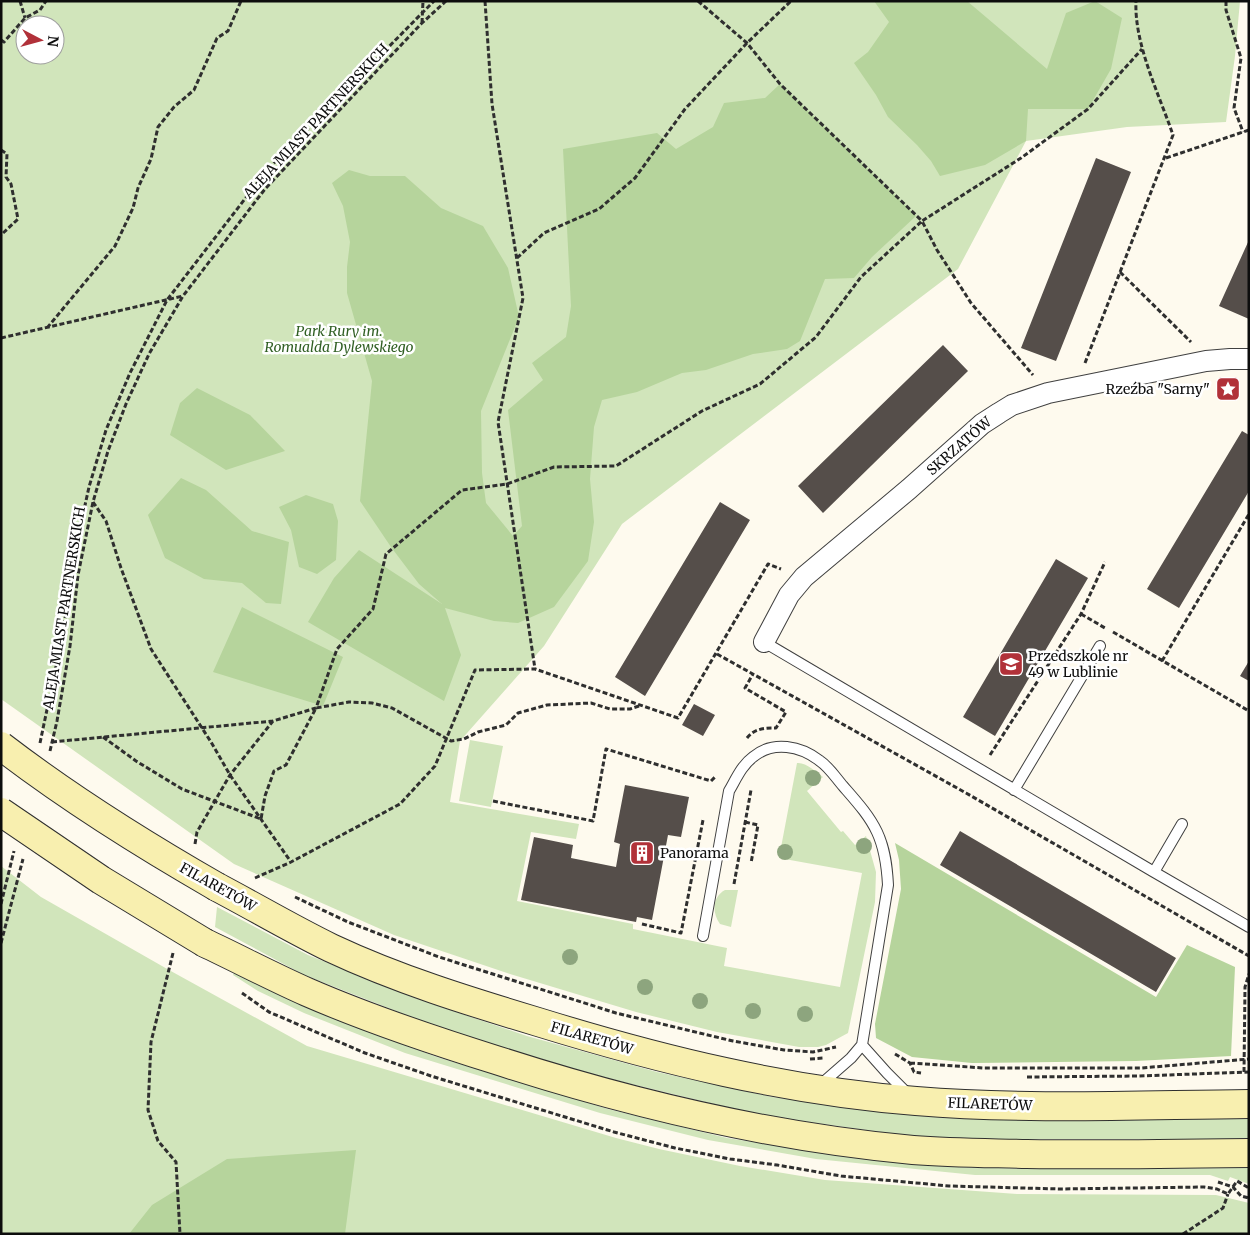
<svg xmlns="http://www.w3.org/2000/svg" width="1250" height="1235" font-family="Merriweather,serif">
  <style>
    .green { fill: #d1e5bb; fill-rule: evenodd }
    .forest { fill: #b6d49c }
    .building { fill: #554e4a }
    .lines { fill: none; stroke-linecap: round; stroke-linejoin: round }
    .service-casing { stroke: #404040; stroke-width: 12 }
    .minor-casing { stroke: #404040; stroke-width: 22 }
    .secondary-casing { stroke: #2f2f2f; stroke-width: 30 }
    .path { stroke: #2f2f2f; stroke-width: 3; stroke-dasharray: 5 2.5; stroke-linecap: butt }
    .service { stroke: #fff; stroke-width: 10 }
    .minor { stroke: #fff; stroke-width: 20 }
    .secondary { stroke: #f8efaf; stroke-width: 28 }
    .secondary-bridge-casing { stroke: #2f2f2f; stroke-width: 30; stroke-linecap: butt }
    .secondary-bridge { stroke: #f8efaf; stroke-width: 28 }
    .tree { fill: #8da57e }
    .labels { text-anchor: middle; stroke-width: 5; stroke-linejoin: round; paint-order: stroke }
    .street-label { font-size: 14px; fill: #0d0d0d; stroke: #fff }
    .park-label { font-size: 14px; font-style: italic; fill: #305f23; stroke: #fff }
    .poi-label { font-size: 14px; fill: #0d0d0d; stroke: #fff; text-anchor: start }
  </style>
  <rect width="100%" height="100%" fill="#fefaee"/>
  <path class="green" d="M1 1H1240L1235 56 1226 122 1127 127 1026 141 958 269 622 524 544 646 460 741 450 802 579 824 576 839 531 832 517 901 633 924V929L727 948 724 966 840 987 862 873 779 858 797 763C806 762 816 772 823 777L807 791 841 832 843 831 855 845 866 836 876 872 875 902 848 1033 826 1045 818 1047H799L717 1032 636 1012 510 974 394 935 234 864 1 699ZM25 25H55V55H25Z
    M470 740 503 746 491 807 459 801Z
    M1 866 41 897 169 970 307 1046 616 1138 659 1149 740 1166 825 1180 1017 1194 1216 1195 1249 1203V1234H1Z
    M725 890H738L731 927 720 924C712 913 712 897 725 890Z
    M217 907 308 955 421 1000 527 1036 657 1072 772 1097 930 1116 1056 1118H1249V1139H931L759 1115 586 1073 442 1029 304 975 215 927Z
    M234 973 273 992 334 1018 434 1056 608 1109 727 1138 822 1153 957 1167 1037 1169 1249 1168V1184L1230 1177 1228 1181 1210 1175H975L816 1159 708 1140 600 1113 405 1053 304 1013 258 991 233 975Z"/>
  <path class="forest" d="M874 1H967L1047 69 1066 13 1095 1 1122 18 1111 69 1088 109H1028L1026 141 985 165 940 176 931 161 917 145 888 117 876 95 854 63 868 52 889 22Z
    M780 84 916 216 872 257 854 278 825 279 800 341 787 349 753 354 706 370 682 373 637 392 602 400 594 427 590 479 594 522 588 561 554 607 518 623 494 621 445 608 461 655 444 701 308 622 334 578 359 550 442 604 419 584 391 547 360 501 372 381 347 293V267L350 242 343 206 332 183 349 170 370 176H405L441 208 483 226 508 268 519 317 481 411 482 473 486 503 513 536 522 526 508 410 543 380 532 363 566 337 571 306 563 149 657 133 676 149 713 127 724 103 765 98Z
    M197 388 250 415 285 451 226 470 170 435 180 403Z
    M181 478 206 490 252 531 289 542 281 604 266 603 242 583 204 579 165 558 148 515Z
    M306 495 333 504 338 521 336 560 317 574 299 567 291 530 279 507Z
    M242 607 343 657 323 706 213 672Z
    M895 843 1156 997 1187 945 1235 967 1231 1056 1136 1061 972 1063 912 1057 876 1038 875 1024 901 889 899 860Z
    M356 1150 345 1234H129L152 1205 227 1159Z"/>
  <path class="building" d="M1096 158 1131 172 1056 361 1021 348Z
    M1249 240V319L1219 306Z
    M943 345 968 371 823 513 798 486Z
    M1242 431 1249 435V491L1179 608 1147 589Z
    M720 502 750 520 645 696 615 677Z
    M1056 559 1088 578 995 736 963 717Z
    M1249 661V681L1240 676Z
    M694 704 715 715 703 736 682 725Z
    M625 785 689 797 681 837 668 835 652 920 637 917 636 922 521 900 534 837 573 845 571 858 616 867 620 844 614 842Z
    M960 831 1176 958 1156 992 940 865Z"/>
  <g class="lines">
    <defs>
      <path id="service" d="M764 642 1154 872
        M1014 790 1100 646
        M1182 824 1154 872 1249 927
        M703 936 729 791C736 779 742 765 753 757 773 740 801 746 820 761 829 767 836 778 843 786 856 801 869 815 877 832 885 849 887 866 888 885L862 1045 851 1058 819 1086
        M862 1045 887 1073 909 1095"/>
      <path id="minor" d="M764 642 789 595 804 577 909 489 982 424 999 413 1012 405 1048 393 1206 361 1230 359H1249"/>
      <path id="secondary" d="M217 887C255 907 292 929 331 948 397 979 468 1001 538 1022 661 1060 787 1091 916 1101 1026 1110 1138 1105 1249 1104
        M205 943C239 959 273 977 307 992 369 1019 432 1040 496 1060 632 1104 770 1137 913 1150 951 1153 989 1153 1027 1154 1101 1155 1175 1154 1249 1153"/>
    </defs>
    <use href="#service" class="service-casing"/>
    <use href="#minor" class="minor-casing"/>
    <use href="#secondary" class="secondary-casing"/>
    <path class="path" d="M20 1 25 18
      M485 1 492 104 523 298 498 422 535 669
      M698 1 747 43 780 84 922 221 1021 158 1088 109 1142 49
      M1226 1V10L1241 58 1234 108 1243 132
      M422 23 423 1
      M1 40 4 42 25 18 40 10 46 1
      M1 150 7 154 6 177 11 184 18 219 1 235
      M1166 158 1249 130
      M517 258 544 233 599 209 635 178 685 109 747 43 791 1
      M1120 272 1191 342
      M47 328 115 246 133 208 138 188 151 159 158 127 174 107 194 90 217 38 228 31 241 1
      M1 338 183 296
      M1085 363 1173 135C1159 94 1134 44 1136 1
      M93 502 106 521 121 568 151 649 211 742 230 775 291 862
      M1081 614 1105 628
      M1113 632 1249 711
      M717 654 966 793 1249 956
      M1162 661 1249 514
      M103 737 136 761 182 789 261 819 265 796 274 771 286 765 316 708 349 702 372 703 392 708 451 741 464 739 478 732 506 725 518 713 547 705 591 703 610 709H630L639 706
      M747 738C755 728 765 728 776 728L786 712 745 688 753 674
      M52 742 273 721
      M40 743 63 633 73 560 89 487 106 430 130 373 167 300 268 169 434 1
      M50 751 57 721 70 646 78 575 93 502 108 451 126 404 149 354 183 296 265 189 421 24 446 1
      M990 755 1081 614 1105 562
      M493 801 593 821 606 749 711 781 715 777
      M745 822 758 825 751 863
      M195 844 197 832 230 775 273 721 316 708 337 649 373 609 386 554 462 490 507 484 554 467 616 466 702 411 760 384 816 337 861 277 922 221 937 250 971 303 1033 375
      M255 878 291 862 400 804 435 766 475 670 535 669 678 718 768 564 781 569
      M734 884 751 790
      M295 897 348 922 439 957 616 1013 733 1041 784 1050 813 1052 836 1047
      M1 904 14 851
      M642 924 681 933 703 820
      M1 943 23 859
      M173 953 151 1042 148 1110 158 1141 176 1162 180 1234
      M242 993 269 1012 365 1053 431 1076 614 1132 675 1148 730 1159 777 1165 841 1176 949 1186 1060 1189 1204 1187 1217 1189 1228 1194 1237 1181 1249 1188
      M895 1054 910 1063 914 1072 921 1073
      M810 1059 824 1058
      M910 1063 984 1068H1141L1249 1059
      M1244 1072 1245 987 1249 974
      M1027 1077 1139 1076 1249 1072
      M1218 1182 1233 1187 1241 1196 1249 1198
      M1183 1234 1223 1208 1228 1194"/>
    <use href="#service" class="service"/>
    <use href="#minor" class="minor"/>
    <use href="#secondary" class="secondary"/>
    <defs>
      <path id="secondary-bridge" d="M1 746C70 799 142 844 217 887
        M1 812 101 880 205 943"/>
    </defs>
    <use href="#secondary-bridge" class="secondary-bridge-casing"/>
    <use href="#secondary-bridge" class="secondary-bridge"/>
  </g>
  <g class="tree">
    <circle cx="813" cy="778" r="8"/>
    <circle cx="864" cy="846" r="8"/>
    <circle cx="785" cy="852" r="8"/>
    <circle cx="570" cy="957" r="8"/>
    <circle cx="645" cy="987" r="8"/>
    <circle cx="700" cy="1001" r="8"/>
    <circle cx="753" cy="1011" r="8"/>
    <circle cx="805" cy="1014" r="8"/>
  </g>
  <defs>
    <symbol id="sight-square" viewBox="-11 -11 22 22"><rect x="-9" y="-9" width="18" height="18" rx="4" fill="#b13139" stroke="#fff"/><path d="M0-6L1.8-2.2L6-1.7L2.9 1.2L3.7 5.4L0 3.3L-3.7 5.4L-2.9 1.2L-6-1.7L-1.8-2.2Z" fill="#fff"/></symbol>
    <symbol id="school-square" viewBox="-11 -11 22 22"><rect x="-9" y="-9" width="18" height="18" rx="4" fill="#b13139" stroke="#fff"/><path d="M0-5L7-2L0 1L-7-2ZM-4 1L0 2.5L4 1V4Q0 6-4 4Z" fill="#fff"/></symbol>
    <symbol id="building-square" viewBox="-11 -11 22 22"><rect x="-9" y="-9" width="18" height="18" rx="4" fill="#b13139" stroke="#fff"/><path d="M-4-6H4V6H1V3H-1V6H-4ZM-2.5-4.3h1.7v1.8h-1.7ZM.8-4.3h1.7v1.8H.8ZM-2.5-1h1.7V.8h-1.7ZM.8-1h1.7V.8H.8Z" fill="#fff"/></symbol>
  </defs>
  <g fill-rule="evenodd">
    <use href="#sight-square" x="1214" y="375" width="28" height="28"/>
    <use href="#school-square" x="997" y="650" width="28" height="28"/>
    <use href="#building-square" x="628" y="839" width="28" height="28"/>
  </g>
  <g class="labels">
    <g class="street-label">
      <text transform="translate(316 121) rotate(-47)" y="5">ALEJA MIAST PARTNERSKICH</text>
      <text transform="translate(959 446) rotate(-41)" y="5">SKRZATÓW</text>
      <text transform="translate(64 608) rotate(-81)" y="5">ALEJA MIAST PARTNERSKICH</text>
      <text transform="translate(218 887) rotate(29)" y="5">FILARETÓW</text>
      <text transform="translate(592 1038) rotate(16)" y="5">FILARETÓW</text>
      <text transform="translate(990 1104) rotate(2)" y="5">FILARETÓW</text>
    </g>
    <g class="park-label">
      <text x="339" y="336">Park Rury im.<tspan x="339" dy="16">Romualda Dylewskiego</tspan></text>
    </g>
    <g class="poi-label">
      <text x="1210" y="394" text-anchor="end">Rzeźba "Sarny"</text>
      <text x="1028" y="661">Przedszkole nr<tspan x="1028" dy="16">49 w Lublinie</tspan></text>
      <text x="660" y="858">Panorama</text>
    </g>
  </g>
  <rect width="1250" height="1235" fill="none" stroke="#0d0d0d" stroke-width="5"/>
  <g transform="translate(40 40) rotate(96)"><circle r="24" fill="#ffffff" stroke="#9e9e9e"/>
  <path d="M0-4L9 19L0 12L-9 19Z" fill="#b13139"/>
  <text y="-8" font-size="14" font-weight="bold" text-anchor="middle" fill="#0d0d0d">N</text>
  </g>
</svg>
